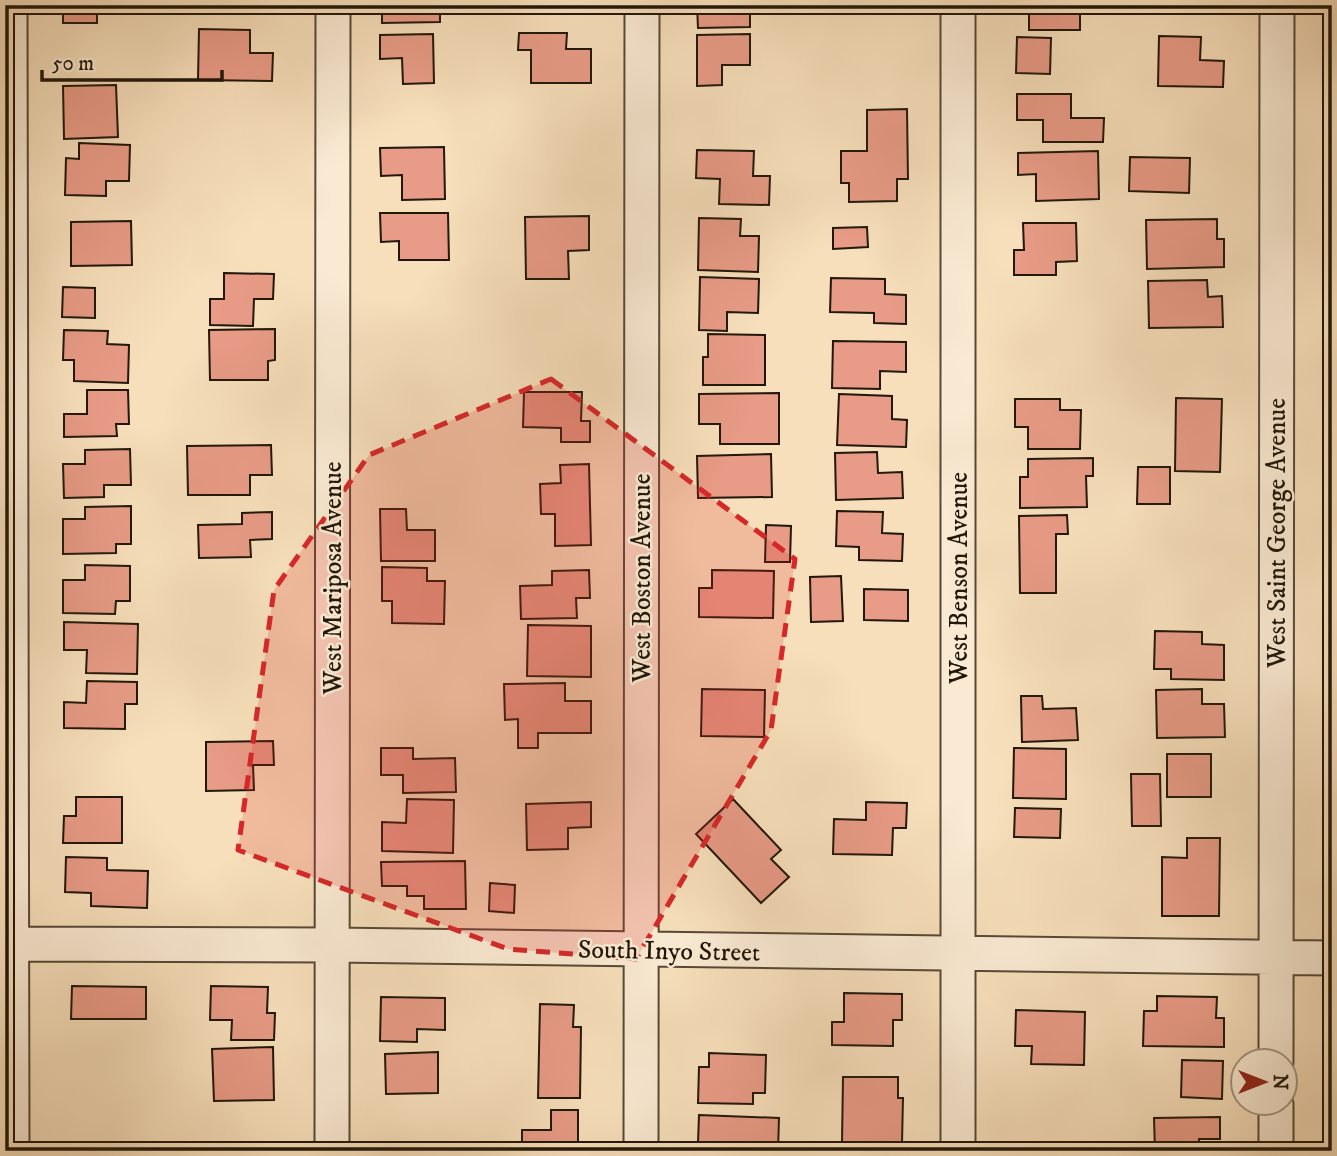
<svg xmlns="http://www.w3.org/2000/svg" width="1337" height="1156" font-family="'IM FELL DW Pica',serif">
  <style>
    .building { fill: #e89b86; stroke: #21170a; stroke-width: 2 }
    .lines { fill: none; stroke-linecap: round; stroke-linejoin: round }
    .minor-casing { stroke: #564936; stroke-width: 37 }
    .minor { stroke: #faead3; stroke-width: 33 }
    .marked { fill: #d62828; fill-opacity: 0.2; stroke: #d62828; stroke-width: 5; stroke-dasharray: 14 9; stroke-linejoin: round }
    .labels { text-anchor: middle; stroke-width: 5; stroke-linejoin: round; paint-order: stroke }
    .street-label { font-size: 26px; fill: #21170a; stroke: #faead3 }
  </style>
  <rect width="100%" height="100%" fill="#f7dfbb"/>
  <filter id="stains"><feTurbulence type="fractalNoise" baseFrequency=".00286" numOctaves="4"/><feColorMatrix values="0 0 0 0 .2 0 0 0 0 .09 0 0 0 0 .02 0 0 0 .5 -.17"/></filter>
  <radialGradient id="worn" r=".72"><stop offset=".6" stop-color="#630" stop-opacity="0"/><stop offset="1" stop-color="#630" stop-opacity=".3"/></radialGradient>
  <path class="building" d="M63 5H97V23H63Z
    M382 5H440V22L382 23Z
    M697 5H750V27L698 28Z
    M1029 5H1092V8H1080V30H1029Z
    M199 29 250 30V53H273L272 81 198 80Z
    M519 33H567L566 49H591V83H531V50H518Z
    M433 34 434 83 403 84 402 58 380 59V35Z
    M750 34V65H722V85L697 86V35Z
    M1159 36 1201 37 1200 60 1224 61 1223 87 1158 86Z
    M1017 37 1051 38 1050 74 1016 73Z
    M116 85 118 137 64 139 63 86Z
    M1017 94H1071V118H1104L1103 142H1043V120H1017Z
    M907 109 908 179H897V201L849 202V183H841V151H867V110Z
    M79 143 130 145 129 181H106V196L65 195 66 158 79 159Z
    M444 147 445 199 402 200V175L381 176 380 148Z
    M697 150 754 151 753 176H770L769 205 719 204 720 179 696 178Z
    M1098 151 1099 199 1036 201V174L1018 175V153Z
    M1130 157 1190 158 1189 193 1129 191Z
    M380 213H448L449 260H399V241L381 242Z
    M589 216V250L568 251 569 279H526L525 217Z
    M699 218 741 219 740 236H759L758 272 698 270Z
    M1217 219V239H1224V267L1147 269 1146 220Z
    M131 221 132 265 71 266V222Z
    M1023 223H1076L1077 261 1056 262V275H1014V250H1024Z
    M867 227 868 247 833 249V228Z
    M224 273 274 274 273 299H254L253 326 210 325V299H224Z
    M700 277 759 279 758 313 727 312V331L699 330Z
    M831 278 885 279V294L906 295V324L874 323V313L830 312Z
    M1207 280 1208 297 1222 296 1223 327 1149 328 1148 281Z
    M1330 285H1332V336H1331Z
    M63 287 95 288V318L62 317Z
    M275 329V360L268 361V380H210L209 330Z
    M64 330 108 331 107 344 129 345 128 383 74 381V360H63Z
    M708 334 765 335V385H703V357H708Z
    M833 341 906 342V372L880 371V389L832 388Z
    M1330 345H1332V373H1330Z
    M87 390H128L129 424H116L117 436 64 437V414H87Z
    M524 392H582L581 421H590V442H561V428L523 427Z
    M779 393V444H720V424H699V394Z
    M839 394 892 396V419L907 420 906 447 837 445Z
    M1176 398 1222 399 1220 472 1175 471Z
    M1015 399H1060V410H1081L1080 449H1028V427H1015Z
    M271 445 272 475H250V495H188L187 446Z
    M130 449 131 485H104V497L64 498 63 464H85V450Z
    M877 452 878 473 902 472 903 498 836 500 835 453Z
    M771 454 772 497 698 498 697 456Z
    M1093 458V476H1086L1087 507 1020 508V477H1028V459Z
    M589 464 591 545 555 546V514H541L540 484 561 483 560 465Z
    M1138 467H1170V504H1137Z
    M131 506V544H116V553L63 554V519H85V507Z
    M380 509H406L407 530H435V561H381Z
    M837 511 883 512 882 533 903 534 902 561 859 560V547L836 546Z
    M272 512V539L250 540 251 557 199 558 198 525 242 524V513Z
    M1067 515 1068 534H1056V593H1020L1019 516Z
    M766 525 791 526 790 562H765Z
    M1330 531H1332V564H1329Z
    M85 565 130 566V601H116L115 614 63 613V580H85Z
    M382 567 427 568V581H445L444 624 392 623V601H382Z
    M589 570 590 598H576L577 618 521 619 520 586 552 585V571Z
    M712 570 774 571 773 618 699 617V588H712Z
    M841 576 843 621 811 622 810 577Z
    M864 589 908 590V621L864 620Z
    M64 622 138 624 137 674 86 673 87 650H64Z
    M528 625 591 626V677L527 676Z
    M1155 631 1202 632V644L1224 645V680L1171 679V669H1154Z
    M1331 633H1332V681H1331Z
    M87 681 137 682V704H125V729L64 728V702L86 703Z
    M565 683V701H591V733H538V748H518V719L505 720 504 684Z
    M702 689 765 690 764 737 701 736Z
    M1202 689V704H1224L1225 737 1157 738 1156 690Z
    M1021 696H1042L1043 709 1076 708 1078 740 1022 742Z
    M273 741 274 765H253L254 790 206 791V742Z
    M381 748H413V759L455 758 456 792 403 793V775H381Z
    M1014 748 1066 749V799L1013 798Z
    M1167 754H1211V797H1167Z
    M1131 774H1160L1161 826H1132Z
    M76 797H122V843H63L64 816H76Z
    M407 799 454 800 453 853 382 851V822L406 823Z
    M733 799 781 850 771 859 789 877 761 903 696 834Z
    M591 802V827L568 828V849L527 850 526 804Z
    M866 802 907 803 906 828H893L892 855 833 854 834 819 866 820Z
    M1015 808 1061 809 1060 838 1014 837Z
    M1187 838H1220L1219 916H1162V857L1187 858Z
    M66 857 107 858V870L148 871 147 908 91 906V893L65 892Z
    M465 861 466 909H424V896H407V886H382L381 862Z
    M490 883 515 885 514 913 489 911Z
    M72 986 146 987V1019H71Z
    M211 986 268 987 267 1013H275L274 1040H231L232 1020H210Z
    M844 993 902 994V1020H893V1046L832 1045V1022H844Z
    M1157 996 1217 997 1216 1018H1224V1047L1143 1046 1144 1011H1157Z
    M381 997 445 998V1030L417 1029V1042L380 1041Z
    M540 1004 574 1005 573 1027H581L580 1098H538Z
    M1016 1010 1085 1012 1084 1065 1031 1064 1032 1046H1015Z
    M273 1047 274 1100 214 1101 212 1049Z
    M438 1052V1093L386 1094 385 1054Z
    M709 1053 766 1055 765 1093H753V1104L698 1103 699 1067H709Z
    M1182 1060 1223 1061 1222 1099 1181 1097Z
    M843 1077H898V1098H903L902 1143H842Z
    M551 1110H578V1151H522V1130H551Z
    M699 1115 779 1118 778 1151H722L723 1144 698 1143Z
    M1220 1117V1139H1199V1151H1155L1154 1118Z"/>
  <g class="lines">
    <defs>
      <path id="minor" d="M10 5 12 1151
        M958 5V1151
        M5 944 332 945 1332 958
        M1276 1062 1277 5
        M1276 1104V1151
        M332 1151 333 5
        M641 1151 642 5"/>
    </defs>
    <use href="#minor" class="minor-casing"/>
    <use href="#minor" class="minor"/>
  </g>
  <path class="marked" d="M551 379 795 559 771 730 636 959 508 949 238 850 274 590 369 455Z"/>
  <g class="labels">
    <g class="street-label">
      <text transform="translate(1276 533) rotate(-90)" y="9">West Saint George Avenue</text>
      <text transform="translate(332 578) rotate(-90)" y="9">West Mariposa Avenue</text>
      <text transform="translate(641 578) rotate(-90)" y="9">West Boston Avenue</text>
      <text transform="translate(958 578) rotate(-90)" y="9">West Benson Avenue</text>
      <text transform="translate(669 950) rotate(1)" y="9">South Inyo Street</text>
    </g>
  </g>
  <rect width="1337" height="1156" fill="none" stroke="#f7dfbb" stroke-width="28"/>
  <rect x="7" y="7" width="1323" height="1142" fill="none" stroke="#21170a" stroke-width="3.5"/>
  <rect x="14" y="14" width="1309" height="1128" fill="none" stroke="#21170a" stroke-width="2"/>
  <g transform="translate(1264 1082) rotate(90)"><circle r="33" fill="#faead3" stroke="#a39683" stroke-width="2"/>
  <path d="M0-5L12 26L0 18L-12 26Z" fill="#8f2418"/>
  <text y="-10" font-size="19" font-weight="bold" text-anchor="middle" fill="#21170a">N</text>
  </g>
  <path d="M42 70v10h180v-10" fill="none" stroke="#21170a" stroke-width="3.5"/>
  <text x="52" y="70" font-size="21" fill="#21170a" stroke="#faead3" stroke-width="5" paint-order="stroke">50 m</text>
  <rect width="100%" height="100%" filter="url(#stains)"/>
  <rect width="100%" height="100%" fill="url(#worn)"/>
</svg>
